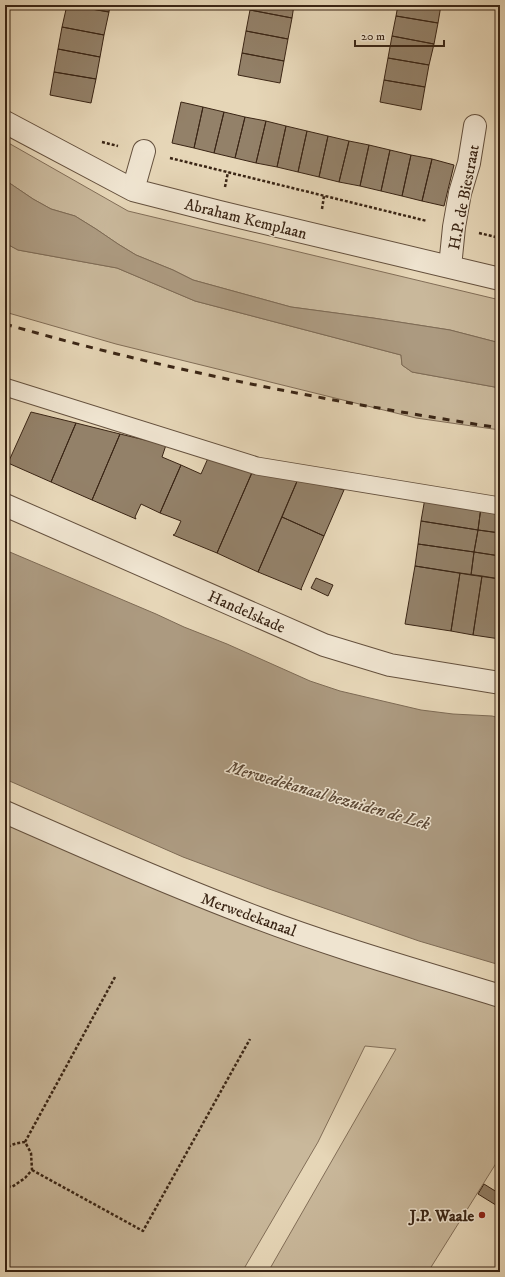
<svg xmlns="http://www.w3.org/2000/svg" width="505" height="1277" font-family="'IM FELL DW Pica',serif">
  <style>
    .green { fill: #c9b89b; stroke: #826e58 }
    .water { fill: #ac9a80; stroke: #7e6b55 }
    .building { fill: #938169; stroke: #3a2515 }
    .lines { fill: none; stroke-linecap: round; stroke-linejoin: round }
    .service-casing { stroke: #65513e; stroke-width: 19 }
    .minor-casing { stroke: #65513e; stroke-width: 24 }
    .path { stroke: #3a2515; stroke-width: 2.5; stroke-dasharray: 3 2; stroke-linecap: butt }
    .service { stroke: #efe4d0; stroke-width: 17 }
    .minor { stroke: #efe4d0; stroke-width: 22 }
    .rail { stroke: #3a2515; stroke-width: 3; stroke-dasharray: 7 7; stroke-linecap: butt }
    .poi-dot { fill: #8f2418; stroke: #efe4d0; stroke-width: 1.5 }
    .labels { text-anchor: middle; stroke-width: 3; stroke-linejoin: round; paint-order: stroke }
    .street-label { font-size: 16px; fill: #3a2515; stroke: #efe4d0 }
    .poi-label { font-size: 16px; font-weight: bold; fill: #3a2515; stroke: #efe4d0; text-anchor: end }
    .water-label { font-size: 17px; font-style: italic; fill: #5c4835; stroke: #efe4d0 }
  </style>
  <rect width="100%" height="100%" fill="#e6d6b7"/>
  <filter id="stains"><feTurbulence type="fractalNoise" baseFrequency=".005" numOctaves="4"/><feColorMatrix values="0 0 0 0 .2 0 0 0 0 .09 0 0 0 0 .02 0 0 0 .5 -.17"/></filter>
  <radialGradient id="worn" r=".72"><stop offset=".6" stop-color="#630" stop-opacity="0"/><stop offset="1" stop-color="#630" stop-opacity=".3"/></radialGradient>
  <path class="green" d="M5 141 128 211 500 300V343L450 330 373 318 291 307 193 280 173 270 136 255 118 244 96 229 75 216 51 209 33 199 5 180Z
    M5 243 18 250 117 268 195 301 401 355 402 365 412 372 500 388V430L416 418 116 344 5 312Z
    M5 818 500 1003V1157L428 1272H268L396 1049 365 1046 318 1142 242 1272H5Z"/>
  <path class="water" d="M5 180 33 199 51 209 75 216 96 229 118 244 136 255 173 270 193 280 291 307 373 318 450 330 500 343V388L412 372 402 365 401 355 195 301 117 268 18 250 5 243Z
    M5 550 156 614 184 627 227 644 310 681 340 691 421 710 453 714 492 716 500 718V965L419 941 269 889 183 857 5 779Z"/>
  <path class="building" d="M67 5 109 12 104 35 62 27Z
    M70 5H110L109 12Z
    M251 5H294L292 18 250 10Z
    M398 5H441L438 23 396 16Z
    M250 10 292 18 288 39 246 31Z
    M396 16 438 23 434 44 392 36Z
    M62 27 104 35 100 57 58 49Z
    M246 31 288 39 284 61 242 53Z
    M392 36 434 44 429 65 388 58Z
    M58 49 100 57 96 79 54 72Z
    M242 53 284 61 280 83 238 75Z
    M388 58 429 65 425 87 384 80Z
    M54 72 96 79 91 103 50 95Z
    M384 80 425 87 421 110 380 102Z
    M181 102 203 107 194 148 172 143Z
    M203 107 224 112 214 153 194 148Z
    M224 112 245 117 235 158 214 153Z
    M245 117 266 121 256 163 235 158Z
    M266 121 286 126 277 167 256 163Z
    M286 126 307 131 298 172 277 167Z
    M307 131 328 136 319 177 298 172Z
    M328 136 349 141 339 182 319 177Z
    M349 141 369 145 360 186 339 182Z
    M369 145 390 150 381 191 360 186Z
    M390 150 411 155 402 196 381 191Z
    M411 155 432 159 422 201 402 196Z
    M432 159 454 165 444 206 422 201Z
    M31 412 76 423 51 482 8 463Z
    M76 423 120 434 92 500 51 482Z
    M120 434 166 445 162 457 181 465 160 513 141 504 135 517 136 519 92 500Z
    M209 456 254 468 217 553 173 535 175 534 181 521 160 513 181 465 201 474Z
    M254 468 298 479 258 572 217 553Z
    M298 479 344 490 324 536 282 517Z
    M425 498 481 507 478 530 421 521Z
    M481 507 500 510V533L478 530Z
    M282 517 324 536 301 589 302 590 258 572Z
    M421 521 478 530 474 552 418 544Z
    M478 530 500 533V556L474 552Z
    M418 544 474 552 471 575 415 566Z
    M474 552 500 556V579L471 575Z
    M415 566 460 573 451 631 405 624Z
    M460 573 482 576 473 635 451 631Z
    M482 576 500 579V639L473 635Z
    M316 578 333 585 328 596 311 588Z
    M484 1184 500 1194V1205L499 1207 478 1194Z"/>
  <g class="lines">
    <defs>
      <path id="service" d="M5 387 257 466 500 506"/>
      <path id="minor" d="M5 122 133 190 219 212 500 279
        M133 190 144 151
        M450 267 454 227 460 193 469 163 475 126
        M5 505 324 645 390 665 500 683
        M5 812C89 849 173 886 258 918 337 948 419 971 500 996"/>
    </defs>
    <use href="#service" class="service-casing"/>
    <use href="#minor" class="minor-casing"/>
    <path class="path" d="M5 24 9 5
      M102 142 118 146
      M170 158 427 221
      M225 187 228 172
      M322 209 324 196
      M479 233 500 238
      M25 1142 115 977
      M5 1151C9 1144 17 1143 25 1142L31 1153 32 1170 25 1178 12 1187 5 1186
      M32 1170 143 1231 250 1039"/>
    <use href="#service" class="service"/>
    <use href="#minor" class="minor"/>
    <path class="rail" d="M5 324C167 371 333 402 500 428"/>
  </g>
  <circle class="poi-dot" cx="482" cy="1215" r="4"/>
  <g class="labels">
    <g class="street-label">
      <text transform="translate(463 197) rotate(-79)" y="6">H.P. de Biestraat</text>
      <text transform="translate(246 218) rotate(14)" y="6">Abraham Kemplaan</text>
      <text transform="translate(247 611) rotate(24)" y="6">Handelskade</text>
      <text transform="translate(249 914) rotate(20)" y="6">Merwedekanaal</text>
    </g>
    <g class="poi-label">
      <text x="474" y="1221">J.P. Waale</text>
    </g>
    <g class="water-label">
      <text transform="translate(329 795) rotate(16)" y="6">Merwedekanaal bezuiden de Lek</text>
    </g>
  </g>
  <rect width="505" height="1277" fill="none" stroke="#e6d6b7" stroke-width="20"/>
  <rect x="6" y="6" width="493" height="1265" fill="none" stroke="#3a2515" stroke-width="2"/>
  <rect x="10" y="10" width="485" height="1257" fill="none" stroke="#3a2515"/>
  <path d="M355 40v6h89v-6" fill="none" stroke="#3a2515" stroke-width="2"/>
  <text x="361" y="40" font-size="12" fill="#3a2515" stroke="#efe4d0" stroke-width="3" paint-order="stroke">20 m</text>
  <rect width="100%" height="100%" filter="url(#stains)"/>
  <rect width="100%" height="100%" fill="url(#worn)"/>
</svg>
